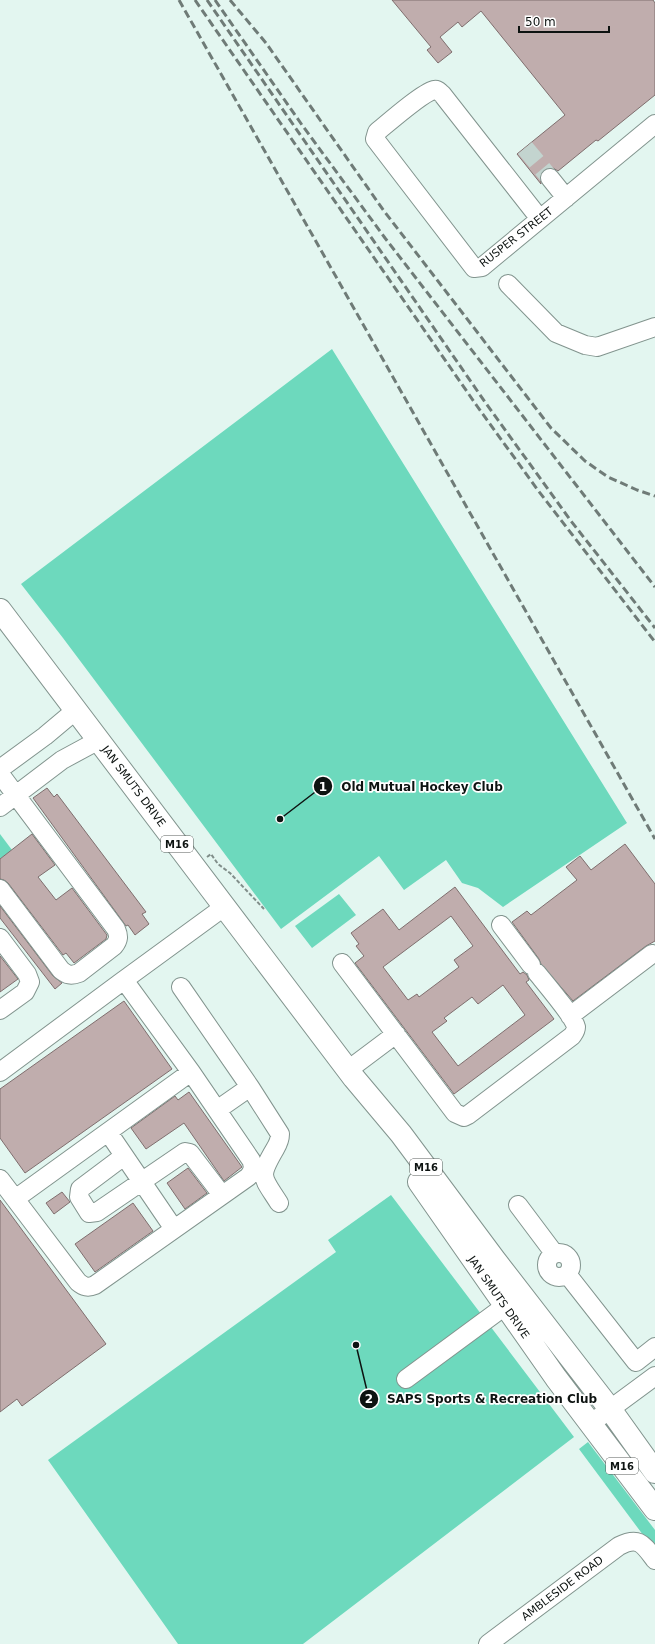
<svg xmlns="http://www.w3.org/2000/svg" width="655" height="1644" font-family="'DejaVu Sans',sans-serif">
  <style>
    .green { fill: #6dd9bd }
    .building { fill: #c0adad; stroke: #7f6e6e; fill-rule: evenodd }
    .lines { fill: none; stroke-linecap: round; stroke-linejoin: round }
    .minor-tunnel { stroke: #c3d4cf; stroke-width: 18; stroke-dasharray: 18 9; stroke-linecap: butt }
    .minor-casing { stroke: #82948e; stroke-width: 20 }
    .major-casing { stroke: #82948e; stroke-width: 24 }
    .path { stroke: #818e8a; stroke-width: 2; stroke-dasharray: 4 2; stroke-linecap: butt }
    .minor { stroke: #fff; stroke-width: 18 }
    .major { stroke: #fff; stroke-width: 22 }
    .rail { stroke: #6f7b77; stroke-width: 3; stroke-dasharray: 8 4; stroke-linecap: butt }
    .labels { text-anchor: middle; stroke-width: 3.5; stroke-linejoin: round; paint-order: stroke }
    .shield { fill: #fff; stroke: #565a58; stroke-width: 1 }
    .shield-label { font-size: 10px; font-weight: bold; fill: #0d1311 }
    .street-label { font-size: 11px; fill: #0d1311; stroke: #fff }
    .leader { fill: none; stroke: #0d1311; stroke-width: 1.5 }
    .callout-dot { fill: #0d1311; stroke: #fff; stroke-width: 1.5 }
    .mark-label { font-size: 12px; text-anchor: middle; font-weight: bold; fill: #fff }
    .callout-label { font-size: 12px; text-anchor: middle; font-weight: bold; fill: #0d1311; stroke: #fff; stroke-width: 3.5; stroke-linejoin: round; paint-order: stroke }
  </style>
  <rect width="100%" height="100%" fill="#e3f6f0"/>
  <path class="green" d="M332 349 627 823 503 907 478 888 462 883 446 860 404 890 379 856 281 929 63 638 21 584Z
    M0 834 12 850 0 859Z
    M339 894 356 915 312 948 295 926Z
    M391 1195 574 1437 303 1644H178L48 1460 336 1252 328 1240Z
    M588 1442 655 1530V1551L579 1449Z"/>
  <path class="building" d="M392 0H653L655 3V95L598 141 596 140 558 171 553 168H549L543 170 540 175 541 184 517 154 565 115 481 11 462 27 458 22 440 37 452 52 438 63 427 50 431 47Z
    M47 788 54 797 57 794 146 912 142 914 149 924 135 935 128 925 126 926 33 798Z
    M32 834 55 865 38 877 56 900 72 888 107 935 106 939 74 963 66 953 63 955 8 883 4 880 0 879V859Z
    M625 844 655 884V941L646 946 573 1001 541 964 539 959 512 922 527 911 531 915 577 880 566 867 580 856 591 870Z
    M455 887 520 974 523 972 527 975 529 980 526 982 554 1019 454 1094 355 963 364 956 356 946 359 944 351 933 383 909 399 930ZM451 916 473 946 454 960 459 967 419 997 417 994 408 1000 383 967ZM503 985 525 1015 458 1066 432 1032 447 1021 444 1018 472 997 478 1004Z
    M0 906 53 976 62 983 55 989 0 918Z
    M0 956 18 979 0 992Z
    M124 1001 172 1069 25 1173 0 1138V1089Z
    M189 1092 242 1167 224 1181 184 1123 146 1149 131 1128 175 1096 178 1100Z
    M188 1168 207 1193 185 1209 167 1183Z
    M62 1192 70 1202 54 1214 46 1203Z
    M0 1200 106 1344 22 1406 17 1399 0 1412Z
    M133 1203 153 1231 95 1272 75 1244Z"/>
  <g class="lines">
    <path class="minor-tunnel" d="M525 148 550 178"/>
    <defs>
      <path id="minor" d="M550 178 566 198
        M540 219 442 94C439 92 438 89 434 90 422 93 388 123 377 132L375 139 474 268 482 267 655 124
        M508 284 556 333 585 345 597 347 655 327
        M0 769 45 736 76 710
        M0 774 116 929C119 936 119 940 114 946L79 973C71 976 67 975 61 970L0 889
        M0 807 62 760 99 740
        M501 925 531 965
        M0 938 27 974 30 982 25 992 0 1010
        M342 963 455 1113 464 1117 468 1115 572 1036C574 1033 576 1031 576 1027 574 1017 545 983 537 973
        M124 980 224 907
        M181 987 250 1087 217 1110
        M570 1016 652 954
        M348 1070 396 1034
        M0 1072 124 980 191 1072 251 1160C254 1167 253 1171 248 1177L95 1285C88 1288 84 1287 78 1282L0 1179
        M250 1087 280 1134C280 1140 278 1144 275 1149 258 1178 262 1176 279 1203
        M108 1132 174 1229
        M124 1156 80 1189 79 1197 89 1213 97 1212 185 1152 190 1153 222 1195
        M15 1199 191 1072
        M518 1205 554 1253
        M547 1265a12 12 0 1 1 24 0a12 12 0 1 1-24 0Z
        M567 1274 636 1362 655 1347
        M406 1379 505 1306
        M590 1424 655 1376
        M488 1644 619 1546C639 1536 643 1544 655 1560"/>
      <path id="major" d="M0 610 354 1078 401 1134 494 1259 610 1409 655 1472
        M419 1182 556 1378 655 1509"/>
    </defs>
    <use href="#minor" class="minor-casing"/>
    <use href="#major" class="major-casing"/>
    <path class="path" d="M207 857 211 854 218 864 230 873 264 909"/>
    <use href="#minor" class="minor"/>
    <use href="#major" class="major"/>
    <path class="rail" d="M179 0 655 839
      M195 0 477 406 537 489 655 642
      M207 0 485 402 571 521 655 628
      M215 0 302 125 385 238 655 587
      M230 0 266 43 384 211 551 428 585 461 608 477 637 490 655 496"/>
  </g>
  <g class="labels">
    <g class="shield">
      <rect x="161" y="836" width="32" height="16" rx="3"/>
      <rect x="410" y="1159" width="32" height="16" rx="3"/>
      <rect x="606" y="1458" width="32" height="16" rx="3"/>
    </g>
    <g class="shield-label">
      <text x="177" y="848">M16</text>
      <text x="426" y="1171">M16</text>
      <text x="622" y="1470">M16</text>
    </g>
    <g class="street-label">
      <text transform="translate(516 237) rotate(-38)" y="4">RUSPER STREET</text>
      <text transform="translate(134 786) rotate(53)" y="4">JAN SMUTS DRIVE</text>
      <text transform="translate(499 1297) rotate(55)" y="4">JAN SMUTS DRIVE</text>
      <text transform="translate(562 1588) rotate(-37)" y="4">AMBLESIDE ROAD</text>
    </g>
  </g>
  <path class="leader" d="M280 819L323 786M356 1345L369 1399"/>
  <g class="callout-dot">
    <circle cx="280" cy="819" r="4"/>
    <circle cx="356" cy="1345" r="4"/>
    <circle cx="323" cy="786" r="10"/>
    <circle cx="369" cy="1399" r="10"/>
  </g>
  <g class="mark-label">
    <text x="323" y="791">1</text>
    <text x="369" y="1403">2</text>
  </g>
  <g class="callout-label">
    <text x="422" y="791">Old Mutual Hockey Club</text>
    <text x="492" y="1403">SAPS Sports &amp; Recreation Club</text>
  </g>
  <path d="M519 26v6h90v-6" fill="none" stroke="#0d1311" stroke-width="2"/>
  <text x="525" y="26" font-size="12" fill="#0d1311" stroke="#ffffff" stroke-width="3" paint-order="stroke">50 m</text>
</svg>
